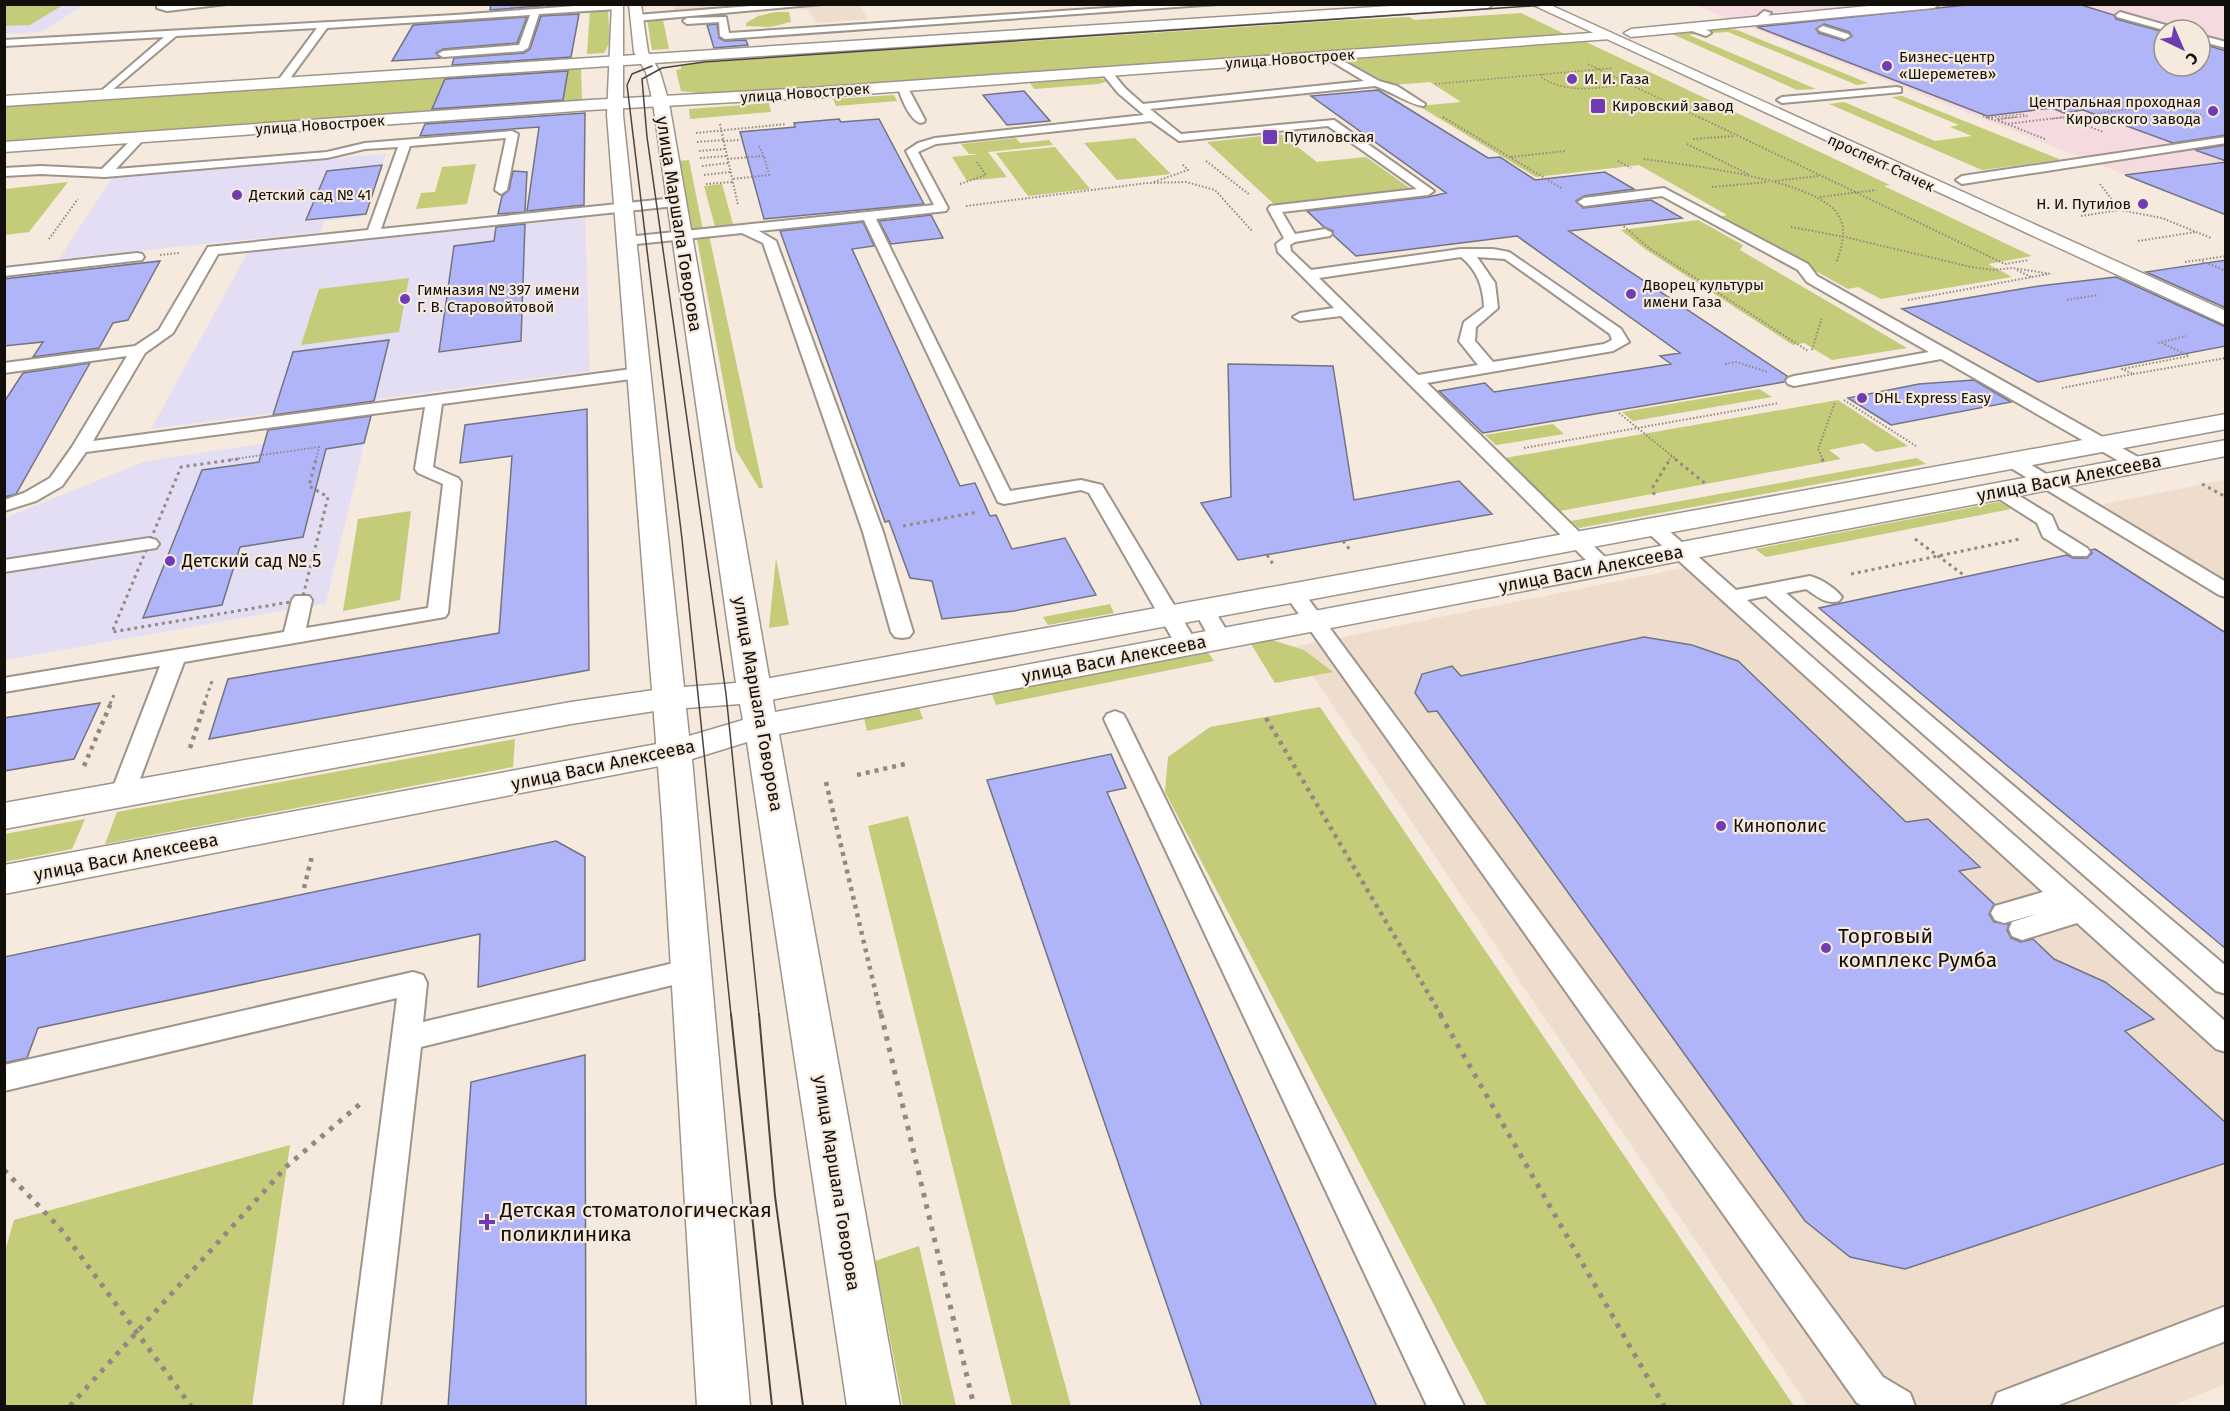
<svg xmlns="http://www.w3.org/2000/svg" width="2230" height="1411" font-family="'Fira Sans',sans-serif">
  <style>
    .built { fill: #edc }
    .industrial { fill: #f5dadf; fill-rule: evenodd }
    .education { fill: #e4def4 }
    .green { fill: #c4cb79 }
    .building { fill: #b0b4f8; stroke: #737481; stroke-width: 1.5; fill-rule: evenodd }
    .lines { fill: none; stroke-linecap: round; stroke-linejoin: round }
    .lane-casing { stroke: #9f948a; stroke-width: 4 }
    .street-casing { stroke: #9f948a; stroke-width: 3 }
    .secondary-casing { stroke: #9f948a; stroke-width: 3 }
    .primary-casing { stroke: #9f948a; stroke-width: 3 }
    .path-far4 { stroke: #938982; stroke-width: 1.5; stroke-dasharray: 1.5 2; stroke-linecap: butt }
    .path-far3 { stroke: #938982; stroke-width: 2; stroke-dasharray: 1.5 2; stroke-linecap: butt }
    .path-far2 { stroke: #938982; stroke-width: 3; stroke-dasharray: 3 4; stroke-linecap: butt }
    .path-far1 { stroke: #938982; stroke-width: 4.5; stroke-dasharray: 4 5; stroke-linecap: butt }
    .path { stroke: #938982; stroke-width: 5; stroke-dasharray: 4.5 7; stroke-linecap: butt }
    .lane { fill: #fff; fill-rule: evenodd }
    .street { fill: #fff; fill-rule: evenodd }
    .secondary { fill: #fff; fill-rule: evenodd }
    .primary { fill: #fff; fill-rule: evenodd }
    .tram-far1 { stroke: #4b453f; stroke-width: 1.5 }
    .tram { stroke: #4b453f; stroke-width: 2 }
    .poi-dot { fill: #6f3cb3; stroke: #f6e9de; stroke-width: 2 }
    .labels { text-anchor: middle; stroke-width: 4.5; stroke-linejoin: round; paint-order: stroke }
    .far-poi-label { font-size: 15px; fill: #120e0a; stroke: #f6e9de; text-anchor: start }
    .far-street-label { font-size: 15px; fill: #120e0a; stroke: #f6e9de }
    .street-label { font-size: 18px; fill: #120e0a; stroke: #f6e9de }
    .poi-label { font-size: 18px; fill: #120e0a; stroke: #f6e9de; text-anchor: start }
    .near-poi-label { font-size: 21px; fill: #120e0a; stroke: #f6e9de; text-anchor: start }
  </style>
  <rect width="100%" height="100%" fill="#f6e9de"/>
  <path class="built" d="M673 5H859L868 19 816 23 808 10 788 7 676 16Z
    M2225 480V599L2080 509Z
    M1698 565 2225 1042V1384L2172 1406H1808L1293 647Z"/>
  <path class="industrial" d="M1694 5H2225V214ZM2164 30H2200V66H2164Z"/>
  <path class="education" d="M5 5H84L41 32 5 34Z
    M386 154 366 214 359 217 324 221 321 232 59 259 114 175Z
    M585 217 590 371 151 429 248 252Z
    M368 428 326 603 5 660V518L146 461Z"/>
  <path class="green" d="M4 5 5 4 63 5 30 25 5 26Z
    M590 10H608L610 42 604 53 587 54Z
    M776 12H789L791 22 770 27 746 26V23L758 16Z
    M1521 13 1567 35 1169 65 696 95V93L681 91 676 70 681 69V66L699 63 1346 20 1409 17 1414 20Z
    M657 18 663 20 669 49 652 50 647 19Z
    M1725 28 1737 30 1868 83 1857 85 1728 32 1712 33 1709 29Z
    M1692 31 1701 33 1689 35 1816 89 1797 90 1670 33Z
    M1586 42 1890 185 1884 186 2032 256 1988 264 2012 277 1881 299 1858 287 1848 289 1719 217 1727 215 1639 165 1536 177 1419 106 1461 102 1430 82 1391 85 1344 60Z
    M566 66 567 70 581 69 582 101 5 144V103Z
    M1100 78 1108 81 1099 84 1034 89 1030 83Z
    M894 95 897 101 836 106 833 99Z
    M1902 96 2059 159V160L1982 170 1829 104 1844 102 1935 141 1972 136 1950 127 1959 125 1891 97Z
    M769 103 771 112 690 119 689 109Z
    M1281 134 1317 162 1366 157 1411 189 1274 204 1207 142Z
    M1016 138 1020 143 1049 140 1053 145 988 152 1007 177 967 181 952 157 980 154H969L961 144Z
    M1135 138 1171 174 1117 180 1084 143Z
    M1055 147 1090 189 1028 196 996 153Z
    M689 160 703 230 691 232 678 161Z
    M476 164 467 204 416 209 421 193 435 192 442 167Z
    M68 182 29 232 5 235V189Z
    M722 184 734 228 716 230 704 186Z
    M1698 220 1743 245 1740 250 1907 348 1832 360 1804 343 1793 345 1645 249 1621 230Z
    M709 235 763 488H759L736 450 697 239Z
    M409 278 399 332 301 345 319 289Z
    M1759 389 1772 397 1633 421 1622 412Z
    M1838 400 1908 446 1876 452 1863 443 1829 450 1841 459 1560 511 1505 458Z
    M1553 424 1564 434 1496 445 1485 435Z
    M1917 458 1926 464 1579 528 1571 521Z
    M1999 502 2011 509 1766 557 1755 549Z
    M411 511 400 600 343 611 358 519Z
    M776 558 789 625 769 628Z
    M1110 604 1114 613 1048 625 1043 617Z
    M1272 640 1304 650 1333 672 1275 683 1251 644Z
    M1207 651 1214 661 996 705 992 694Z
    M1320 707 1794 1406H1487L1165 792 1168 757 1210 727Z
    M919 708 923 719 867 731 864 718Z
    M515 739 513 767 105 844 117 812Z
    M908 816 1071 1406H1012L868 826Z
    M85 819 72 849 5 862V834Z
    M290 1145 252 1406H5V1251L14 1220Z
    M919 1246 956 1406H903L875 1261Z"/>
  <path class="building" d="M491 4H565L490 10Z
    M1976 4H2078L2114 15 2116 19 2164 32V66H2200V43L2226 51V135L2173 143 2083 110 2064 113 2052 108 1987 116 1757 27ZM1824 24 1849 32 1852 36 1844 41 1819 33 1816 29Z
    M579 14 571 57 452 65 454 58 524 53 530 49 541 16Z
    M527 17 517 43 443 49 436 53 440 58 392 61 413 25Z
    M717 24 719 38 725 41 746 40 748 45 714 48 707 25Z
    M568 71 563 100 432 109 445 79Z
    M1378 90 1488 158 1500 157 1535 180 1605 172 1634 189 1584 196 1576 201 1583 208 1651 200 1682 218 1569 231 1787 376 1784 382 1483 433 1439 391 1485 383 1494 392 1671 364 1660 356 1680 353 1517 236 1356 256 1333 235V231L1324 227 1307 211 1428 197 1446 193 1311 96Z
    M1024 91 1050 121 1007 125 983 95Z
    M585 113 584 205 527 211 539 127 420 136 425 124Z
    M839 119 841 122 879 119 924 204 764 219 740 132 795 127 794 123Z
    M2226 145V161L2195 150Z
    M2226 162V215L2125 175Z
    M382 165 366 214 306 220 327 171Z
    M513 171 527 172 525 212 498 214 502 196 509 190Z
    M931 215 943 238 891 244 879 221Z
    M863 222 874 246 852 249 960 486 975 483 990 516 996 515 1012 549 1065 538 1096 595 1014 611 942 619 932 581 910 578 889 521 885 522 780 231Z
    M525 224 521 341 439 352 454 246 494 241 496 227Z
    M2226 260V308L2146 272Z
    M160 261 128 320 113 323 99 348 33 357 43 342 4 346V279Z
    M2116 277 2226 327V346L2038 382 1902 309 2039 286Z
    M389 340 374 401 273 415 293 352Z
    M90 363 16 494 4 497V402L23 373Z
    M1228 364 1333 366 1354 500 1459 481 1492 514 1238 560 1201 503 1231 497Z
    M1974 380 2011 402 1891 425 1848 398 1919 384Z
    M587 409 589 670 209 739 228 679 499 633 512 456 460 463 465 425Z
    M371 416 364 443 326 449 303 537 240 547 222 605 143 618 202 470 259 462 268 430Z
    M2095 549 2226 633V949L1819 608 2067 555 2073 558H2087L2092 553 2091 550Z
    M1644 637 1692 645 1738 661 1906 822 1928 819 1980 867 1959 871 1994 904 1989 914 1994 922 2009 924 2007 930 2011 938 2021 942 2033 939 2054 959 2105 982 2154 1019 2125 1031 2226 1123V1163L1905 1269 1850 1257 1805 1221 1437 711 1428 712 1415 693 1422 674 1452 666 1461 676Z
    M100 703 74 759 4 771V718Z
    M1111 754 1126 788 1107 792 1377 1407H1202L987 780Z
    M556 841 585 857V960L478 987 480 934 38 1028 27 1058 4 1063V957Z
    M585 1055 586 1407H448L471 1082Z"/>
  <g class="lines">
    <defs>
      <path id="lane" d="M157 4H227L167 11 157 8Z
        M602 4 621 6 617 9 539 14 528 48 523 51 443 57 438 54 443 51 519 45 530 15 327 28 286 84 282 85 277 82 317 28 176 36 104 97 99 94 100 92 164 37 4 46V40L455 15Z
        M778 4H822L636 21 632 18 636 15Z
        M1167 4H1218L725 39 720 36 719 22 687 24 683 21 687 18 726 17 729 33Z
        M1764 11 1771 13 1765 19V23H1759L1756 18Z
        M2120 12 2176 28 2178 30H2164L2117 17 2116 15Z
        M1692 25 1709 31 1711 33 1706 36 1689 30 1687 28Z
        M1823 26 1848 34 1850 36 1845 39 1820 31 1818 29Z
        M2200 35 2226 42V48L2200 41Z
        M1329 53 1379 81 1397 86 1425 104 1424 106C1415 107 1388 90 1375 86L1150 109 1181 134 1334 120 1434 191 1428 195 1282 212 1295 234 1325 229 1332 233 1330 236 1295 242 1290 245 1291 251 1311 270 1461 249H1493L1509 252 1621 329 1629 342 1613 351 1427 383 1610 562 1613 566 1610 570H1596L1341 316 1300 321 1293 317 1300 313 1334 308 1278 252 1276 244 1284 238 1268 209 1270 206 1417 189 1328 126 1179 141 1151 121 936 144 918 152 948 208 946 211 876 219 1010 491 1081 480 1102 485 1198 645 1195 650 1187 652 1179 650 1176 645 1089 493 1081 490 1004 504 998 502 864 220 759 231 776 241 883 532 913 632 909 637 902 638 895 637 891 632 863 532 763 243 742 233 627 245 620 241 627 237 934 205 906 151 918 143 935 138 1144 115 1118 93 1101 72 1102 70H1110L1126 89 1143 104 1364 81 1326 58 1324 56ZM1461 257C1477 270 1483 286 1484 307L1464 322 1459 341 1478 365 1418 375 1319 278ZM1477 257 1505 259 1610 334 1612 340 1604 344 1493 362 1475 341 1476 327 1498 308 1495 283Z
        M898 84 907 86 925 120 924 122 920 123C908 118 902 98 897 86Z
        M1897 87 1901 88V92L1782 103 1777 100 1782 97Z
        M512 131 518 134 507 190 501 194 495 190 506 138 410 146 381 229 675 198 681 202 675 206 218 254 173 333 145 353 93 441 639 368 647 373 639 378 442 404 433 467 458 478 461 482 448 613 445 617 184 662 134 795 131 801 122 804 113 801 110 795 160 666 4 692V678L284 632 292 600 295 596H309L312 600 306 628 428 608 443 484 418 473 415 469 425 407 86 452 62 486 36 501 4 511V500L24 493 50 478 72 447 127 356 4 373V363L135 346 159 330 208 247 368 230 398 147 365 149 327 158 105 177 41 174 4 176V168L41 166 102 169 135 136 139 135 145 138 116 169 327 152 365 143Z
        M2226 137V143L1962 184 1956 180 1962 176Z
        M1664 188 1808 264 1817 276 2145 461 2148 465 2145 469H2133L1941 359 1794 386 1788 384 1786 381 1788 378 1794 376 1929 352 1807 282 1798 270 1662 196 1584 206 1578 202 1584 198Z
        M137 253 142 254 144 257 142 260 4 276V268Z
        M2012 456 2018 457 2226 582V597L2219 595 2006 465 2003 461 2006 457Z
        M1999 486 2005 487 2052 516 2058 530 2087 548 2090 552 2087 556H2073L2043 537 2037 523 1993 495 1990 491 1993 487Z
        M1653 521 1660 523 1736 590 1810 576C1821 579 1835 588 1842 597L1839 601C1826 605 1817 596 1806 589L1786 593 2226 966V994L2216 991 1766 596 1747 600 2226 1022V1052L2216 1049 2077 923 2022 940 2012 936 2009 929 2012 922 2037 914 2004 923 1995 920 1991 913 1995 906 2043 892 1646 531 1644 527 1646 523Z
        M149 538 156 540 159 544 156 548 4 572V560Z
        M1294 587 1301 589 1883 1377 1910 1393 1915 1406H1863L1857 1403 1284 593 1287 589Z
        M1204 604 1211 606 1214 610 1232 639 1228 644 1221 646 1214 644 1210 639 1194 610 1197 606Z
        M1115 711 1123 714 1126 719 1464 1406H1427L1104 719 1107 714Z
        M691 959 701 962 705 970 701 978 421 1047 380 1406H344L397 998 4 1091V1065L413 972 423 975 427 983 423 1022Z
        M2226 1306V1341L2056 1406H1992L1997 1393Z"/>
      <path id="street" d="M1422 4H1494L1488 8 4 106V96Z
        M1889 4H1940L1934 8 1631 37 1624 33 1631 29Z
        M1605 32 1612 36 1610 39 810 98 590 110 4 152V142L590 100 810 88Z
        M2226 414V429L754 703 742 699 738 692 742 685 754 681Z
        M668 688 680 691 684 699 680 707 571 724 4 829V803L571 702Z
        M673 741 685 745 690 753 685 761 4 894V865Z"/>
      <path id="secondary" d="M612 4 623 6V115L684 687 736 683 653 103 646 72 634 52 629 4H641L648 52 660 72 669 103 775 712 2226 440V456L779 734 900 1406H847L747 742 692 759 750 1406H697L662 818 607 115ZM740 704 743 720 689 736 686 708Z"/>
      <path id="primary" d="M1531 4H1548L2226 311V325Z"/>
    </defs>
    <use href="#lane" class="lane-casing"/>
    <use href="#street" class="street-casing"/>
    <use href="#secondary" class="secondary-casing"/>
    <use href="#primary" class="primary-casing"/>
    <path class="path-far4" d="M1588 64 1702 119
      M1542 74 1541 77C1569 97 1611 86 1643 81
      M1435 84 1613 68
      M1983 116 1988 118
      M1443 117 1446 119
      M2065 117 2069 119
      M1988 118 2022 114 2027 116 2001 119
      M2052 119 2171 104 2204 116"/>
    <path class="path-far3" d="M1443 117 1563 189
      M1699 117 2005 264 2029 260
      M1986 117 1988 118
      M2065 117 2103 132
      M1988 118 2007 124 1997 119 2016 117
      M1988 118 1995 117
      M720 124 738 205
      M696 133 786 124
      M1693 139 1734 136
      M2045 139 2007 124 2064 117
      M723 141 740 140
      M697 142 723 140
      M1687 144 1748 174
      M759 146 764 156
      M699 151 725 149
      M1511 157 1565 151
      M700 158 727 156
      M727 159 764 156 769 175 732 179
      M1644 159C1685 165 1822 179 1840 218 1847 233 1841 249 1836 263
      M1206 161 1250 195
      M1618 161 1631 168
      M702 166 728 163
      M704 175 730 172
      M1775 181 1818 176
      M1154 182 1188 170 1182 164
      M706 184 733 182
      M960 184 986 175 977 162
      M2100 184 2119 209
      M1712 187 1768 182
      M1820 197 1876 190
      M966 206 1147 183 1186 182 1215 190 1253 232
      M2081 216 2120 210 2162 218 2211 238
      M1621 224 1649 248 1808 351
      M1791 227 1845 237 1971 267 1993 270 2012 268 2052 274
      M49 239 78 199
      M2138 241 2196 232
      M160 255 179 253
      M2199 260 2226 256
      M2185 262 2199 260 2226 271
      M2017 270 2031 277
      M1908 300 2048 274
      M2067 300 2097 295
      M2158 343 2186 336
      M1812 350 1822 317
      M1725 364 1736 362 1768 372
      M2133 374 2226 358
      M2062 388 2133 374 2122 369 2189 356 2160 342
      M1844 400 1916 446
      M1619 413 1677 460
      M1524 448 1779 403
      M228 460 319 447 316 460
      M1669 460 1672 456
      M1823 460 1818 449 1835 402"/>
    <path class="path-far2" d="M238 459 181 467 112 632 302 600 328 497 309 486 316 459
      M1675 459 1706 484
      M1822 459 1825 465
      M2202 484 2226 497
      M1654 495 1653 487 1670 459
      M903 526 978 512
      M1915 539 1965 576
      M1343 541 1350 550
      M1267 555 1273 564
      M1851 574 2020 539
      M110 704 114 695
      M204 704 212 681"/>
    <path class="path-far1" d="M1266 718 1441 1015
      M190 748 205 703
      M84 766 111 703
      M857 775 905 764
      M826 782 881 1015
      M304 888 312 856"/>
    <path class="path" d="M881 1014 974 1406
      M1440 1014 1664 1406
      M4 1170 60 1228 191 1406
      M70 1406 287 1166 360 1104"/>
    <use href="#lane" class="lane"/>
    <use href="#street" class="street"/>
    <use href="#secondary" class="secondary"/>
    <use href="#primary" class="primary"/>
    <path class="tram-far1" d="M652 66 632 74 627 85 682 539 731 1015
      M759 1015 726 694 647 137 642 79 662 68 704 62 1560 4"/>
    <path class="tram" d="M731 1014 772 1406
      M759 1014 775 1196 803 1406"/>
  </g>
  <g class="poi-dot">
    <circle cx="1887" cy="66" r="6"/>
    <circle cx="1572" cy="79" r="6"/>
    <rect x="1590" y="98" width="16" height="16" rx="3"/>
    <circle cx="2213" cy="111" r="6"/>
    <rect x="1262" y="129" width="16" height="16" rx="3"/>
    <circle cx="237" cy="195" r="6"/>
    <circle cx="2143" cy="204" r="6"/>
    <circle cx="1631" cy="294" r="6"/>
    <circle cx="405" cy="299" r="6"/>
    <circle cx="1862" cy="398" r="6"/>
    <circle cx="170" cy="561" r="6"/>
    <circle cx="1721" cy="826" r="6"/>
    <circle cx="1826" cy="948" r="6"/>
    <path d="M484 1213h6v6h6v6h-6v6h-6v-6h-6v-6h6z"/>
  </g>
  <g class="labels">
    <g class="far-poi-label">
      <text x="1899" y="62">Бизнес-центр<tspan x="1899" dy="17">«Шереметев»</tspan></text>
      <text x="1584" y="84">И. И. Газа</text>
      <text x="2201" y="107" text-anchor="end">Центральная проходная<tspan x="2201" dy="17">Кировского завода</tspan></text>
      <text x="1612" y="111">Кировский завод</text>
      <text x="1284" y="142">Путиловская</text>
      <text x="249" y="200">Детский сад № 41</text>
      <text x="2131" y="209" text-anchor="end">Н. И. Путилов</text>
      <text x="1643" y="290">Дворец культуры<tspan x="1643" dy="17">имени Газа</tspan></text>
      <text x="417" y="295">Гимназия № 397 имени<tspan x="417" dy="17">Г. В. Старовойтовой</tspan></text>
      <text x="1874" y="403">DHL Express Easy</text>
    </g>
    <g class="far-street-label">
      <text transform="translate(1290 59) rotate(-4)" y="5">улица Новостроек</text>
      <text transform="translate(805 93) rotate(-4)" y="5">улица Новостроек</text>
      <text transform="translate(320 125) rotate(-4)" y="5">улица Новостроек</text>
      <text transform="translate(1881 163) rotate(25)" y="5">проспект Стачек</text>
    </g>
    <g class="street-label">
      <text transform="translate(679 224) rotate(81)" y="6">улица Маршала Говорова</text>
      <text transform="translate(2069 478) rotate(-11)" y="6">улица Васи Алексеева</text>
      <text transform="translate(1591 569) rotate(-11)" y="6">улица Васи Алексеева</text>
      <text transform="translate(1114 659) rotate(-11)" y="6">улица Васи Алексеева</text>
      <text transform="translate(758 704) rotate(80)" y="6">улица Маршала Говорова</text>
      <text transform="translate(603 765) rotate(-12)" y="6">улица Васи Алексеева</text>
      <text transform="translate(126 857) rotate(-11)" y="6">улица Васи Алексеева</text>
      <text transform="translate(837 1183) rotate(81)" y="6">улица Маршала Говорова</text>
    </g>
    <g class="poi-label">
      <text x="182" y="567">Детский сад № 5</text>
      <text x="1733" y="832">Кинополис</text>
    </g>
    <g class="near-poi-label">
      <text x="1838" y="943">Торговый<tspan x="1838" dy="24">комплекс Румба</tspan></text>
      <text x="500" y="1217">Детская стоматологическая<tspan x="500" dy="24">поликлиника</tspan></text>
    </g>
  </g>
  <rect width="2230" height="1411" fill="none" stroke="#120e0a" stroke-width="12"/>
  <g transform="translate(2182 48) rotate(136)"><circle r="28" fill="#f6e9de" stroke="#9b9189" stroke-width="1.5"/>
  <path d="M0-4.5L10 22L0 15L-10 22Z" fill="#6f3cb3"/>
  <text y="-9" font-size="16" font-weight="bold" text-anchor="middle" fill="#120e0a">С</text>
  </g>
</svg>
